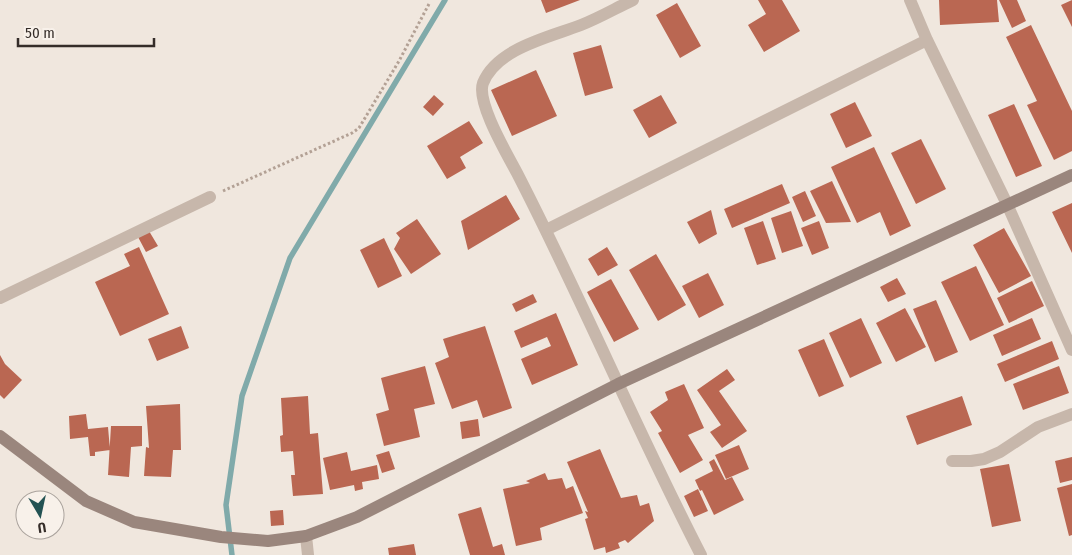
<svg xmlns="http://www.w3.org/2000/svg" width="1072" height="555" font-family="'Fira Sans Condensed',sans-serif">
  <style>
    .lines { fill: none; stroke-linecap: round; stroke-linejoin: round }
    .stream { stroke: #80aaaa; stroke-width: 5.5 }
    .building { fill: #ba6752 }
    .path { stroke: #b3a195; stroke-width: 3; stroke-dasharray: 2.5 2.5; stroke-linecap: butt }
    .street { stroke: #c7b7ab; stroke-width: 12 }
    .secondary { stroke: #9a867d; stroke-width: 12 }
  </style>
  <rect width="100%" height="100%" fill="#f0e7de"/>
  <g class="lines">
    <path class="stream" d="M232 555 226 505 242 396 290 258 445 0"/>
  </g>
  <path class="building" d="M541 0H580L546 13Z
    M758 0H782L800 31 764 52 748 25 766 14Z
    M939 0H997L999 22 940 25Z
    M999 0H1017L1026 21 1012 28Z
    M1072 0V27L1061 5Z
    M677 3 701 46 680 58 656 15Z
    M1031 25 1072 111V151L1054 160 1027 105 1037 101 1006 37Z
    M601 45 613 88 585 96 573 53Z
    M536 70 557 116 512 136 491 90Z
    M434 95 444 104 433 116 423 107Z
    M661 95 677 123 649 138 633 110Z
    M855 102 872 136 846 148 830 114Z
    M1014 104 1042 166 1016 177 988 115Z
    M469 121 483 143 460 157 466 168 447 179 427 146Z
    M921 139 946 189 916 204 891 153Z
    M874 147 911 226 890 236 880 212 857 223 831 167Z
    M832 181 851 222 826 223 810 191Z
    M782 184 790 203 732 228 724 209Z
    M805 191 816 216 803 222 792 197Z
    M506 195 520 219 468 250 461 221Z
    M1072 203V253L1052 212Z
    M711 210 717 234 699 244 687 222Z
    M791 211 803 246 782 253 771 218Z
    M417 219 441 254 411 274 394 249 400 238 396 233Z
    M763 221 776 259 757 265 744 228Z
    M819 221 829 248 812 255 801 228Z
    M1004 228 1031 276 999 293 973 245Z
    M149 231 158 246 146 252 138 237Z
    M384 238 402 276 378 288 360 250Z
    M139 247 169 314 120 336 95 282 130 266 124 254Z
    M607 247 618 265 598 276 588 259Z
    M656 254 686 305 658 321 629 270Z
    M976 266 1004 325 970 341 941 282Z
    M708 273 724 305 699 318 682 286Z
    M897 278 906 294 888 302 880 287Z
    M611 279 639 329 614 342 587 292Z
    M1032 281 1044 306 1009 323 997 298Z
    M533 294 537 302 516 312 512 304Z
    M936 300 958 352 935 362 913 309Z
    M905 308 926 347 896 362 876 323Z
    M556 313 578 365 532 385 521 359 551 346 547 337 521 348 514 331Z
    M861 318 882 363 850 378 829 333Z
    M1032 318 1041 339 1002 356 993 335Z
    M181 326 189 348 157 361 148 339Z
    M485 326 512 408 483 418 477 400 452 409 435 363 449 357 443 339Z
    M824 339 844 386 819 397 798 350Z
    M1052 341 1059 359 1005 382 997 364Z
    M0 355 5 364 22 380 4 399 0 395Z
    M425 366 435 404 414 409 420 437 384 446 376 414 389 410 381 378Z
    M1059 366 1069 393 1023 410 1013 384Z
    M727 369 735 380 719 391 747 431 722 448 710 432 721 425 697 390Z
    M684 384 704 428 688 435 703 460 680 473 658 433 662 431 650 412 668 400 665 392Z
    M308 396 310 434 318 433 323 494 293 496 291 475H295L293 451 281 452 280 436 283 435 281 398Z
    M962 396 972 425 917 445 906 416Z
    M180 404 181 450H173L171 477 144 476 146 447 149 448 146 406Z
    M86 414 88 429 108 427 110 450 95 452V456H90L88 437 70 439 69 416Z
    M478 419 480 436 462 439 460 422Z
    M111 426H142V446L131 447 129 477 108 475Z
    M739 445 749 469 726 479 715 455Z
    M600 449 621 498 637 495 640 506 649 503 654 521 628 543 625 540 618 543 620 548 606 553 605 547 594 550 585 519 588 518 585 511 588 512 567 462Z
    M389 451 395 469 382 473 376 455Z
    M347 452 351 471 377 465 379 479 362 482 363 489 355 491 354 485 330 490 323 458Z
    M1072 457V480L1060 483 1055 461Z
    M714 459 725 480 732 477 744 500 714 515 702 490 700 491 695 480 713 471 709 462Z
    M1009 464 1021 521 992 527 980 469Z
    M545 473 548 480 562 478 566 489 573 486 583 513 540 528 542 540 516 546 503 489 530 483 526 481Z
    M1072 484V535L1069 536 1057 488Z
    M698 489 708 511 694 517 684 496Z
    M481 507 493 547 502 544 505 555H470L458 514Z
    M283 510 284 525 271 526 270 511Z
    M414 544 416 555H389L388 548Z"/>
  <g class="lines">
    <path class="path" d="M223 191 352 133 359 128 399 61 430 2"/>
    <path class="street" d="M633 0C616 8 599 18 581 25 550 37 497 48 483 83 476 102 507 154 517 173 582 299 636 429 701 555
      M910 0 927 40 1007 204 1072 350
      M546 230 927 40
      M0 298 210 197
      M952 461H971L984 459 1000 452 1038 427 1072 414
      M306 536 308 555"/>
    <path class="secondary" d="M0 436 86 501 134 522 221 537 268 541 306 536 357 517 618 384 1072 175"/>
  </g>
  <g transform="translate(40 515) rotate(171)"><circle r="24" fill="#f8f1ea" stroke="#aaa39d"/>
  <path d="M0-4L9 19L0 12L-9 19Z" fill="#235253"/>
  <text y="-8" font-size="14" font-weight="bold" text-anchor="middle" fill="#352d29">U</text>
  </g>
  <path d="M18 38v8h136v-8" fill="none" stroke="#352d29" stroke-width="2.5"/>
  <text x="25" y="38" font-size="15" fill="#352d29" stroke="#f8f1ea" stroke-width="4" paint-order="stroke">50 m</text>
</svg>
